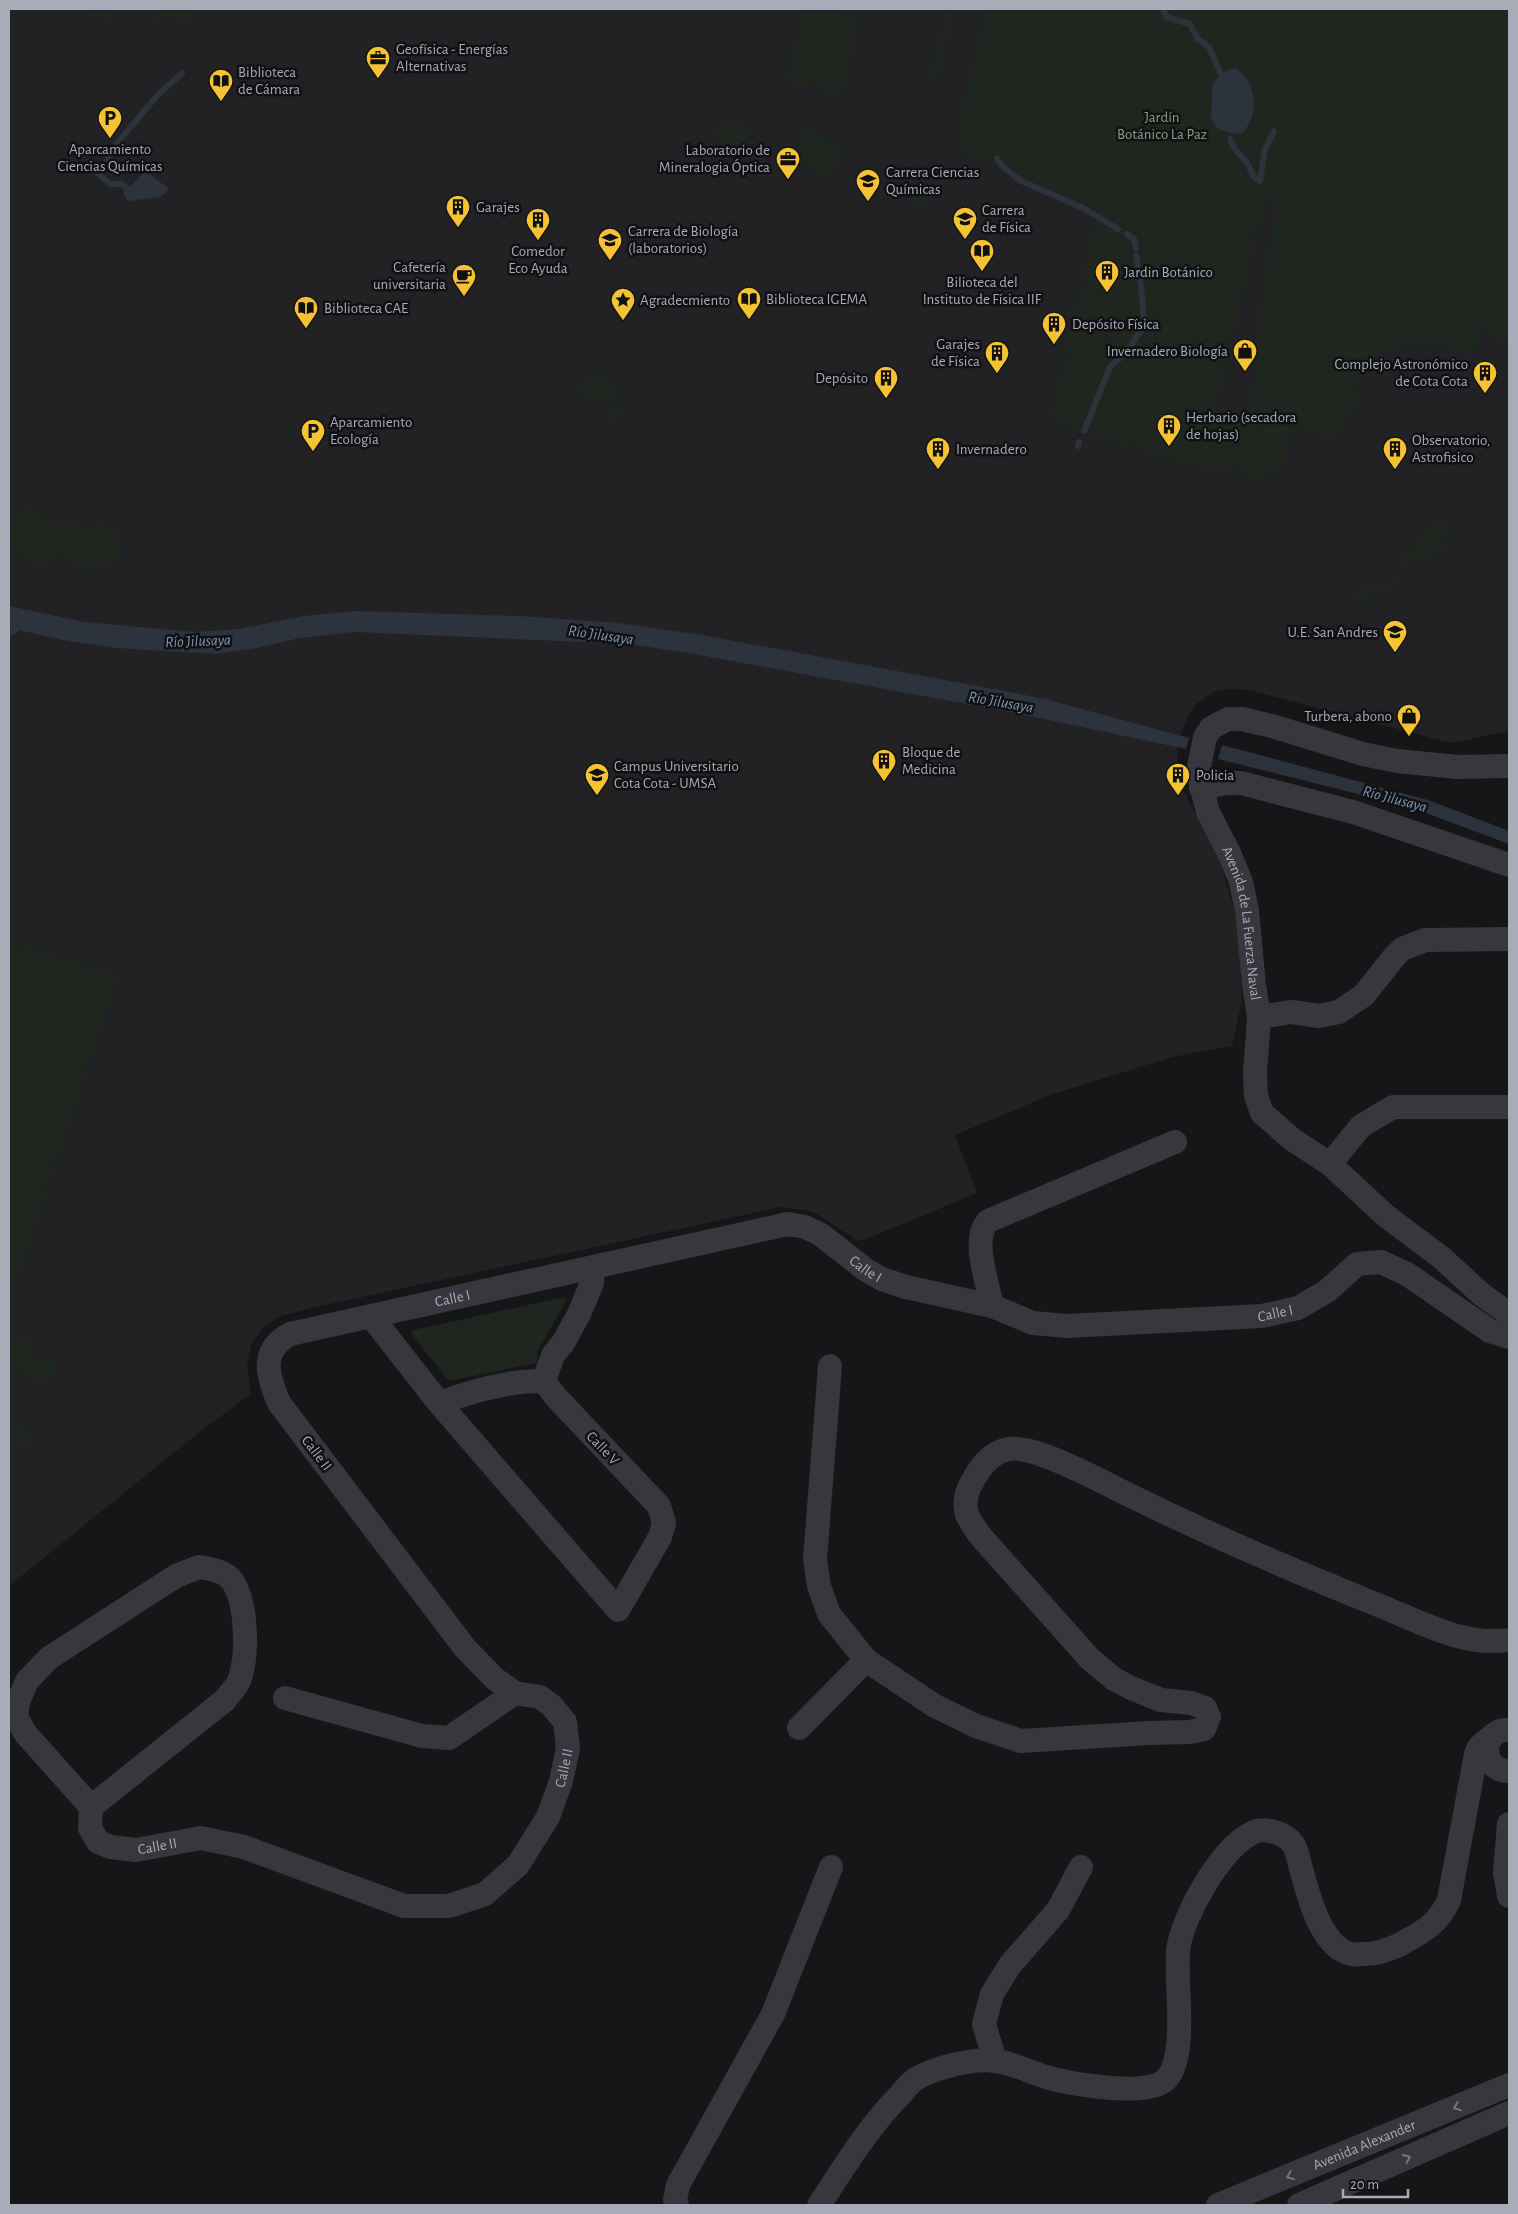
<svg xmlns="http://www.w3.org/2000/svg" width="1518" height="2214" font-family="'Alegreya Sans',sans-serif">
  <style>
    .built { fill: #222225 }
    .green { fill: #1e261f; fill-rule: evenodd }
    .water { fill: #2c333c }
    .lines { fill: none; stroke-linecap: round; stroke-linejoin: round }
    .stream { stroke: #2c333c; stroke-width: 6 }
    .minor { stroke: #37373d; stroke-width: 24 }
    .oneway { stroke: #757781 }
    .labels { text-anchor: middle; stroke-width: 5; stroke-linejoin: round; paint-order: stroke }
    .poi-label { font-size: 15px; fill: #a8abb8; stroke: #111113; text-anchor: start }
    .park-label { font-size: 15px; fill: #7ea384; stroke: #111113 }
    .street-label { font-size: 15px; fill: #a8abb8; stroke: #111113 }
    .water-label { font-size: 16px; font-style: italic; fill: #7e96b3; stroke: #111113 }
  </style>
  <rect width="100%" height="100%" fill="#161618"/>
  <path class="built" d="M9 9H1509V731L1451 743 1249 690 1227 689 1216 691 1206 697 1196 704 1187 718 1180 736 1177 747 1178 773 1184 792 1220 862 1234 910 1238 939 1242 1001 1232 1046 1172 1057 1050 1095 955 1135 977 1193 866 1239 858 1241 817 1214 805 1210 781 1207 311 1308 281 1316 264 1326 251 1345 247 1366 251 1394 197 1434 9 1586Z"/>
  <path class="green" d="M83 9 105 13 107 9H118L115 21 79 13Z
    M153 9H197L193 23 156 14 154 23 168 26 160 31 148 30Z
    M804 9H819L860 19 841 94 787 81Z
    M948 9H955L937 82 930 80Z
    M988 9H1509V341L1497 344 1492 338 1488 324 1481 326 1478 332 1482 343 1477 351 1466 356 1446 345 1410 343 1382 353 1371 360 1368 379 1355 392V404L1353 411 1345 419 1344 431C1325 447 1305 422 1293 434 1278 448 1300 464 1265 475 1257 477 1250 480 1242 479L1235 456 1226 474 1083 433 1051 419 1095 221 1063 202 1002 174 991 162 965 153 959 144 958 128ZM1264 198 1276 201 1262 300 1251 413 1216 406Z
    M718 121 749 125 743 148 713 141Z
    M802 130 829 137V140L841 144 839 156H837L834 175 799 166 803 146 797 144Z
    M909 183 931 188 928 202 918 208 910 206 912 197 906 196Z
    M596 372C604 375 619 383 617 394 616 399 614 400 614 405L622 412 612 427 607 420 612 412 600 409 602 398H587L580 390 582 384Z
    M27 508C44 508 45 519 58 526L66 520 87 529 95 523 113 528 120 538 118 559 100 567 87 570 74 565 68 560 60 559 37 565 20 560 15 553 9 548V515L20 512Z
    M1448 517 1451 525 1445 549 1411 563 1399 564 1397 561C1401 555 1406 557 1410 552 1422 540 1429 519 1448 517Z
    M1397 576 1400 578V584L1378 590 1364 602 1358 601 1356 599C1363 580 1373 581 1390 582Z
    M9 941 117 976 13 1292 9 1291Z
    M565 1297 566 1301 538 1351 537 1363 454 1380 447 1379 411 1333 413 1330Z
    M20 1337 31 1339V1343L39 1346 38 1349 31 1351 27 1355 38 1361 52 1357 57 1359 56 1370 45 1383 29 1379 17 1366 9 1368V1345L18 1344Z
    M9 1425 18 1430 24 1428 31 1437 32 1442C24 1449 17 1446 9 1441Z"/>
  <path class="water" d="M1236 68C1258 85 1259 112 1243 133 1232 135 1213 131 1211 117 1211 112 1212 107 1212 102 1213 98 1212 94 1212 90 1212 79 1226 69 1236 68Z
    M145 171 168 188 165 194 159 197 129 201 126 199 123 190 131 186Z
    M9 606 84 622 194 632 239 629 304 616 356 611 519 616 618 623 702 635 1015 693 1049 700 1189 738 1186 749 1016 713 700 655 630 644 355 632 300 638 256 648 217 654 116 648 62 640 14 629 9 627Z
    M1222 745 1428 800 1509 831V844L1410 807 1218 759Z"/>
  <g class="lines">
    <path class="stream" d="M1163 9 1166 17 1190 24 1198 39 1209 47 1221 74
      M159 94 182 73
      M1230 139 1235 149 1247 163
      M997 158 1001 165 1019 180 1083 208 1118 229
      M1249 167 1254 177 1260 181 1265 149 1274 131
      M93 169 110 184H122L126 187
      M103 169 117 143 157 96
      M1127 234 1134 239 1136 248
      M1084 431 1110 367 1127 352 1143 327 1144 319 1141 286 1136 255
      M1078 446 1079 442
      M9 634 21 626"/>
    <g class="minor">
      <path id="s1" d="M1509 766 1458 767 1397 761 1363 754 1272 726 1242 719H1228L1211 728 1205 737 1198 772 1208 812 1230 855 1241 882 1247 911 1254 985 1259 1017 1255 1072 1256 1096 1262 1113 1293 1140 1330 1164 1386 1216 1442 1258 1481 1294 1509 1314"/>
      <path d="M1201 788 1226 783H1241L1353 812 1509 865"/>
      <path d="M1259 1017 1291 1012 1319 1016 1339 1012 1364 995 1394 957 1402 949 1425 940 1509 939"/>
      <path d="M1330 1164 1361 1126 1393 1107H1509"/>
      <path d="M992 1306C988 1284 971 1239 988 1221L1175 1142"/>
      <path d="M371 1316 439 1403 618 1610 660 1537 664 1523 659 1506 555 1396 544 1381C509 1380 472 1391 439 1403"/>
      <path d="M830 1366 815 1559 819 1586 829 1614 866 1660 935 1706 976 1726 1021 1741 1149 1733 1190 1732 1204 1729 1209 1717 1205 1708 1191 1703 1161 1700 1131 1688 1114 1679 1090 1659 983 1539C969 1521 959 1509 970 1486 978 1470 990 1451 1010 1449 1035 1445 1101 1481 1125 1493 1206 1533 1289 1569 1373 1603 1417 1620 1461 1647 1509 1640"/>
      <path d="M544 1381 553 1355 563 1343 579 1314 592 1283 593 1267"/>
      <path d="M199 1567C211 1569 226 1571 233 1582 247 1604 248 1654 240 1678 238 1686 230 1693 225 1700L91 1807 25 1733 16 1716 18 1702 27 1681 49 1658 176 1576Z"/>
      <path d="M285 1698 422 1736 449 1738 515 1693"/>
      <path d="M799 1728 866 1660"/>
      <path d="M1509 1730C1481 1728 1479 1771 1509 1771"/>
      <path id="s2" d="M91 1807 90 1828 98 1842 111 1847 136 1850 201 1838 244 1847 404 1906H449L485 1894 518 1865 548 1817 561 1781 568 1748 565 1722 552 1706 540 1697 515 1693 495 1679 465 1648 279 1403C268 1376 259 1351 290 1334L788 1224 805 1227 820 1234 866 1270 882 1279 906 1287 992 1306 1033 1323 1067 1326 1262 1316 1298 1308 1327 1291 1357 1264 1381 1262 1407 1274 1490 1331 1509 1337"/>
      <path d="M1509 1824 1505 1872 1509 1896"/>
      <path d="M995 2061 984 2024 992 1994 1010 1965 1058 1910 1081 1867"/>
      <path d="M677 2205 675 2200 678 2185 773 2014 831 1867"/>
      <path d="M819 2205C845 2166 868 2127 901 2094 906 2088 912 2080 919 2077 938 2067 974 2058 995 2061 1016 2063 1036 2076 1057 2080 1080 2085 1145 2096 1164 2081 1189 2062 1175 1982 1178 1951 1181 1918 1224 1841 1257 1831 1268 1828 1286 1834 1293 1844 1298 1851 1299 1864 1302 1872 1309 1897 1321 1947 1351 1954 1355 1955 1361 1954 1365 1954 1377 1954 1388 1950 1399 1945 1422 1932 1437 1926 1449 1900L1476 1754 1479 1747 1493 1735"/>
      <path id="s3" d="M1218 2205 1509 2085"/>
      <path d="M1299 2205 1509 2113"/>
    </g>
  </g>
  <defs><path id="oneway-chevron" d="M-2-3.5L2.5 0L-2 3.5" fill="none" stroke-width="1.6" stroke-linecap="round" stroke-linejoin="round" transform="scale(1.25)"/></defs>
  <g class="oneway">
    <use href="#oneway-chevron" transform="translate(1457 2107) rotate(158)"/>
    <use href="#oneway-chevron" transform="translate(1407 2158) rotate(-24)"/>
    <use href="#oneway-chevron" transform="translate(1290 2176) rotate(158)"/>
  </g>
  <defs>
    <symbol id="office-pin" viewBox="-11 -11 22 30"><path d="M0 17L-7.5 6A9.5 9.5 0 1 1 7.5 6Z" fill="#f4c232" stroke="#111113"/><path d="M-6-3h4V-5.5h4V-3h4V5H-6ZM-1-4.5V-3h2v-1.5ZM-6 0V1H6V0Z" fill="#111"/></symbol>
    <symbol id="library-pin" viewBox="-11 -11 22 30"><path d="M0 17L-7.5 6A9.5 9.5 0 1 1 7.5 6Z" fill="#f4c232" stroke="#111113"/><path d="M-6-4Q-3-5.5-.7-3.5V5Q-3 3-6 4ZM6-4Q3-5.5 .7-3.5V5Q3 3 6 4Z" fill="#111"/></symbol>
    <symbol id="parking-pin" viewBox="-11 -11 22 30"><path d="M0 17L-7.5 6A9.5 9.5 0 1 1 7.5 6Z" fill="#f4c232" stroke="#111113"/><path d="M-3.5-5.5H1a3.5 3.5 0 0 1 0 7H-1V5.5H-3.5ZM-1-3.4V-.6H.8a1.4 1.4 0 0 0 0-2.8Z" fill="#111"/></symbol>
    <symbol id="university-pin" viewBox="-11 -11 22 30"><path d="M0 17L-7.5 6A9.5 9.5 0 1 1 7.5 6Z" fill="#f4c232" stroke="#111113"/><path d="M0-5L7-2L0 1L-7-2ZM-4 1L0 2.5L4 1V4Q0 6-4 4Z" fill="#111"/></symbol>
    <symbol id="building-pin" viewBox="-11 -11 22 30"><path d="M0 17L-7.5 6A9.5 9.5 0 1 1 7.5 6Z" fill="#f4c232" stroke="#111113"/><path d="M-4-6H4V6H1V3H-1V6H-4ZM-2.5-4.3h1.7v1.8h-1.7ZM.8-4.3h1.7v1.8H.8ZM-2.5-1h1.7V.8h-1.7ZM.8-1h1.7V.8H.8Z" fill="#111"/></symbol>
    <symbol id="cafe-pin" viewBox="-11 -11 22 30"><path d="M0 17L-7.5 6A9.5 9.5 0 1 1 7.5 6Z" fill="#f4c232" stroke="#111113"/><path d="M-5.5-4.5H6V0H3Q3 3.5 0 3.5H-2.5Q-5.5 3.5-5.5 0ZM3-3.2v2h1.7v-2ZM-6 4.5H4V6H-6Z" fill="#111"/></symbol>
    <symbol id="sight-pin" viewBox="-11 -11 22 30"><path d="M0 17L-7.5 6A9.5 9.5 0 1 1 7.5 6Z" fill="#f4c232" stroke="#111113"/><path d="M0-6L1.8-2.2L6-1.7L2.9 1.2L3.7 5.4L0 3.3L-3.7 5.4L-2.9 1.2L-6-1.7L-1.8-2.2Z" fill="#111"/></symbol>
    <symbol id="shop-pin" viewBox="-11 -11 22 30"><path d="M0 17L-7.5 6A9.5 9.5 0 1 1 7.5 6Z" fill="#f4c232" stroke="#111113"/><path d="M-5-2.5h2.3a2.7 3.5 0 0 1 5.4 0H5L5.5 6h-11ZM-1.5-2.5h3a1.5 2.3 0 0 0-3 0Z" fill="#111"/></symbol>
    <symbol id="school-pin" viewBox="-11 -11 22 30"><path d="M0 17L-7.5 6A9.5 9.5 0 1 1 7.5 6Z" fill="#f4c232" stroke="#111113"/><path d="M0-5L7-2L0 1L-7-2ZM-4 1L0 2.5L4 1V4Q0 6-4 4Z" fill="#111"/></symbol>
  </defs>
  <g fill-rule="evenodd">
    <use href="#office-pin" x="364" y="44" width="28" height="38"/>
    <use href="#library-pin" x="207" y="67" width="28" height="38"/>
    <use href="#parking-pin" x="96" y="104" width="28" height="38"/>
    <use href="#office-pin" x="774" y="145" width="28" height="38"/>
    <use href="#university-pin" x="854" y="167" width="28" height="38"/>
    <use href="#building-pin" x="444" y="193" width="28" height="38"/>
    <use href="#university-pin" x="951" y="205" width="28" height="38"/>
    <use href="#building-pin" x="524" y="206" width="28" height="38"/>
    <use href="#university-pin" x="596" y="226" width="28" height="38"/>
    <use href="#library-pin" x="968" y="237" width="28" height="38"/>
    <use href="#building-pin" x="1093" y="258" width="28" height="38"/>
    <use href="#cafe-pin" x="450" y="262" width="28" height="38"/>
    <use href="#library-pin" x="735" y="285" width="28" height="38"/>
    <use href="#sight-pin" x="609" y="286" width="28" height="38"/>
    <use href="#library-pin" x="292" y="294" width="28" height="38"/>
    <use href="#building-pin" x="1040" y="310" width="28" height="38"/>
    <use href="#shop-pin" x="1231" y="337" width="28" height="38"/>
    <use href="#building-pin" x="983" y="339" width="28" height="38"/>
    <use href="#building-pin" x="1471" y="359" width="28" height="38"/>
    <use href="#building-pin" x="872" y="364" width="28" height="38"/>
    <use href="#building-pin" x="1155" y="412" width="28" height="38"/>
    <use href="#parking-pin" x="299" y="417" width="28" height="38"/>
    <use href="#building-pin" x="924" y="435" width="28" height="38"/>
    <use href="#building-pin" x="1381" y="435" width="28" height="38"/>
    <use href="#school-pin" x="1381" y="618" width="28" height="38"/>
    <use href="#shop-pin" x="1395" y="702" width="28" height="38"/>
    <use href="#building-pin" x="870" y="747" width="28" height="38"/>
    <use href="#university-pin" x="583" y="761" width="28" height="38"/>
    <use href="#building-pin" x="1164" y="761" width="28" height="38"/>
  </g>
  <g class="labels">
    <g class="poi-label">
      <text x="396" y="54">Geofísica - Energías<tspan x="396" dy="17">Alternativas</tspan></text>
      <text x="238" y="77">Biblioteca<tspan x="238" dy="17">de Cámara</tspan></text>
      <text x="110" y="154" text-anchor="middle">Aparcamiento<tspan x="110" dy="17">Ciencias Químicas</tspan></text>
      <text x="770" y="155" text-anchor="end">Laboratorio de<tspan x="770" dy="17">Mineralogia Óptica</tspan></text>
      <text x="886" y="177">Carrera Ciencias<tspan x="886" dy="17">Químicas</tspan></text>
      <text x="476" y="212">Garajes</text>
      <text x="982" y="215">Carrera<tspan x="982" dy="17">de Física</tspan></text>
      <text x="628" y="236">Carrera de Biología<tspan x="628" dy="17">(laboratorios)</tspan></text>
      <text x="538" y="256" text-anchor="middle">Comedor<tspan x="538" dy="17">Eco Ayuda</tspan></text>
      <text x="446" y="272" text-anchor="end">Cafetería<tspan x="446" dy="17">universitaria</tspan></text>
      <text x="1124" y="277">Jardin Botánico</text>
      <text x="982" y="287" text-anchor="middle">Bilioteca del<tspan x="982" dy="17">Instituto de Física IIF</tspan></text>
      <text x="766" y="304">Biblioteca IGEMA</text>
      <text x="640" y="305">Agradecmiento</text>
      <text x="324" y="313">Biblioteca CAE</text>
      <text x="1072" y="329">Depósito Física</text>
      <text x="980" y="349" text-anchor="end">Garajes<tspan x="980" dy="17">de Física</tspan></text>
      <text x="1228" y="356" text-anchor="end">Invernadero Biología</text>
      <text x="1468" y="369" text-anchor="end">Complejo Astronómico<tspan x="1468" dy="17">de Cota Cota</tspan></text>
      <text x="868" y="383" text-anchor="end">Depósito</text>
      <text x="1186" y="422">Herbario (secadora<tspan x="1186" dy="17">de hojas)</tspan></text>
      <text x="330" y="427">Aparcamiento<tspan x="330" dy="17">Ecología</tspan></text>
      <text x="1412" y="445">Observatorio,<tspan x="1412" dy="17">Astrofisico</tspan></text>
      <text x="956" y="454">Invernadero</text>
      <text x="1378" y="637" text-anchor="end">U.E. San Andres</text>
      <text x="1392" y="721" text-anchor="end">Turbera, abono</text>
      <text x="902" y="757">Bloque de<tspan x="902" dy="17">Medicina</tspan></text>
      <text x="614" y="771">Campus Universitario<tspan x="614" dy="17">Cota Cota - UMSA</tspan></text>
      <text x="1196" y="780">Policia</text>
    </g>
    <g class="park-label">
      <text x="1162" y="122">Jardín<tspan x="1162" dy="17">Botánico La Paz</tspan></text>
    </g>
    <g class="street-label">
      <text dy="5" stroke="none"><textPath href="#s1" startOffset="512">Avenida de La Fuerza Naval</textPath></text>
      <text dy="5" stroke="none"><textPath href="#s2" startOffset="1755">Calle I</textPath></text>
      <text dy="5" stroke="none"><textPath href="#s2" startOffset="1320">Calle I</textPath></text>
      <text dy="5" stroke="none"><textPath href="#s2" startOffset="2175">Calle I</textPath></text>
      <text transform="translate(603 1448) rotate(46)" y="5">Calle V</text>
      <text transform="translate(317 1453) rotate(53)" y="5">Calle II</text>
      <text dy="5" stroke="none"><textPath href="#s2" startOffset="592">Calle II</textPath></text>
      <text dy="5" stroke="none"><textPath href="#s2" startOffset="98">Calle II</textPath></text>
      <text dy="5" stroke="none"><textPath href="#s3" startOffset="158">Avenida Alexander</textPath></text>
    </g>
    <g class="water-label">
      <text transform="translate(601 634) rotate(8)" y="6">Río Jilusaya</text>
      <text transform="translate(198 640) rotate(-2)" y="6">Río Jilusaya</text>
      <text transform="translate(1001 701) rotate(10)" y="6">Río Jilusaya</text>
      <text transform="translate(1395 798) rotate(15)" y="6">Río Jilusaya</text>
    </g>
  </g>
  <rect width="1518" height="2214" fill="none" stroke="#a8abb8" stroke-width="20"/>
  <path d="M1343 2189v8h65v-8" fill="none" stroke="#a8abb8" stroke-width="2.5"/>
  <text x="1350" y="2189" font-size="15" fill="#a8abb8" stroke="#111113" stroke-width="4" paint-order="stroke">20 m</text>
</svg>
